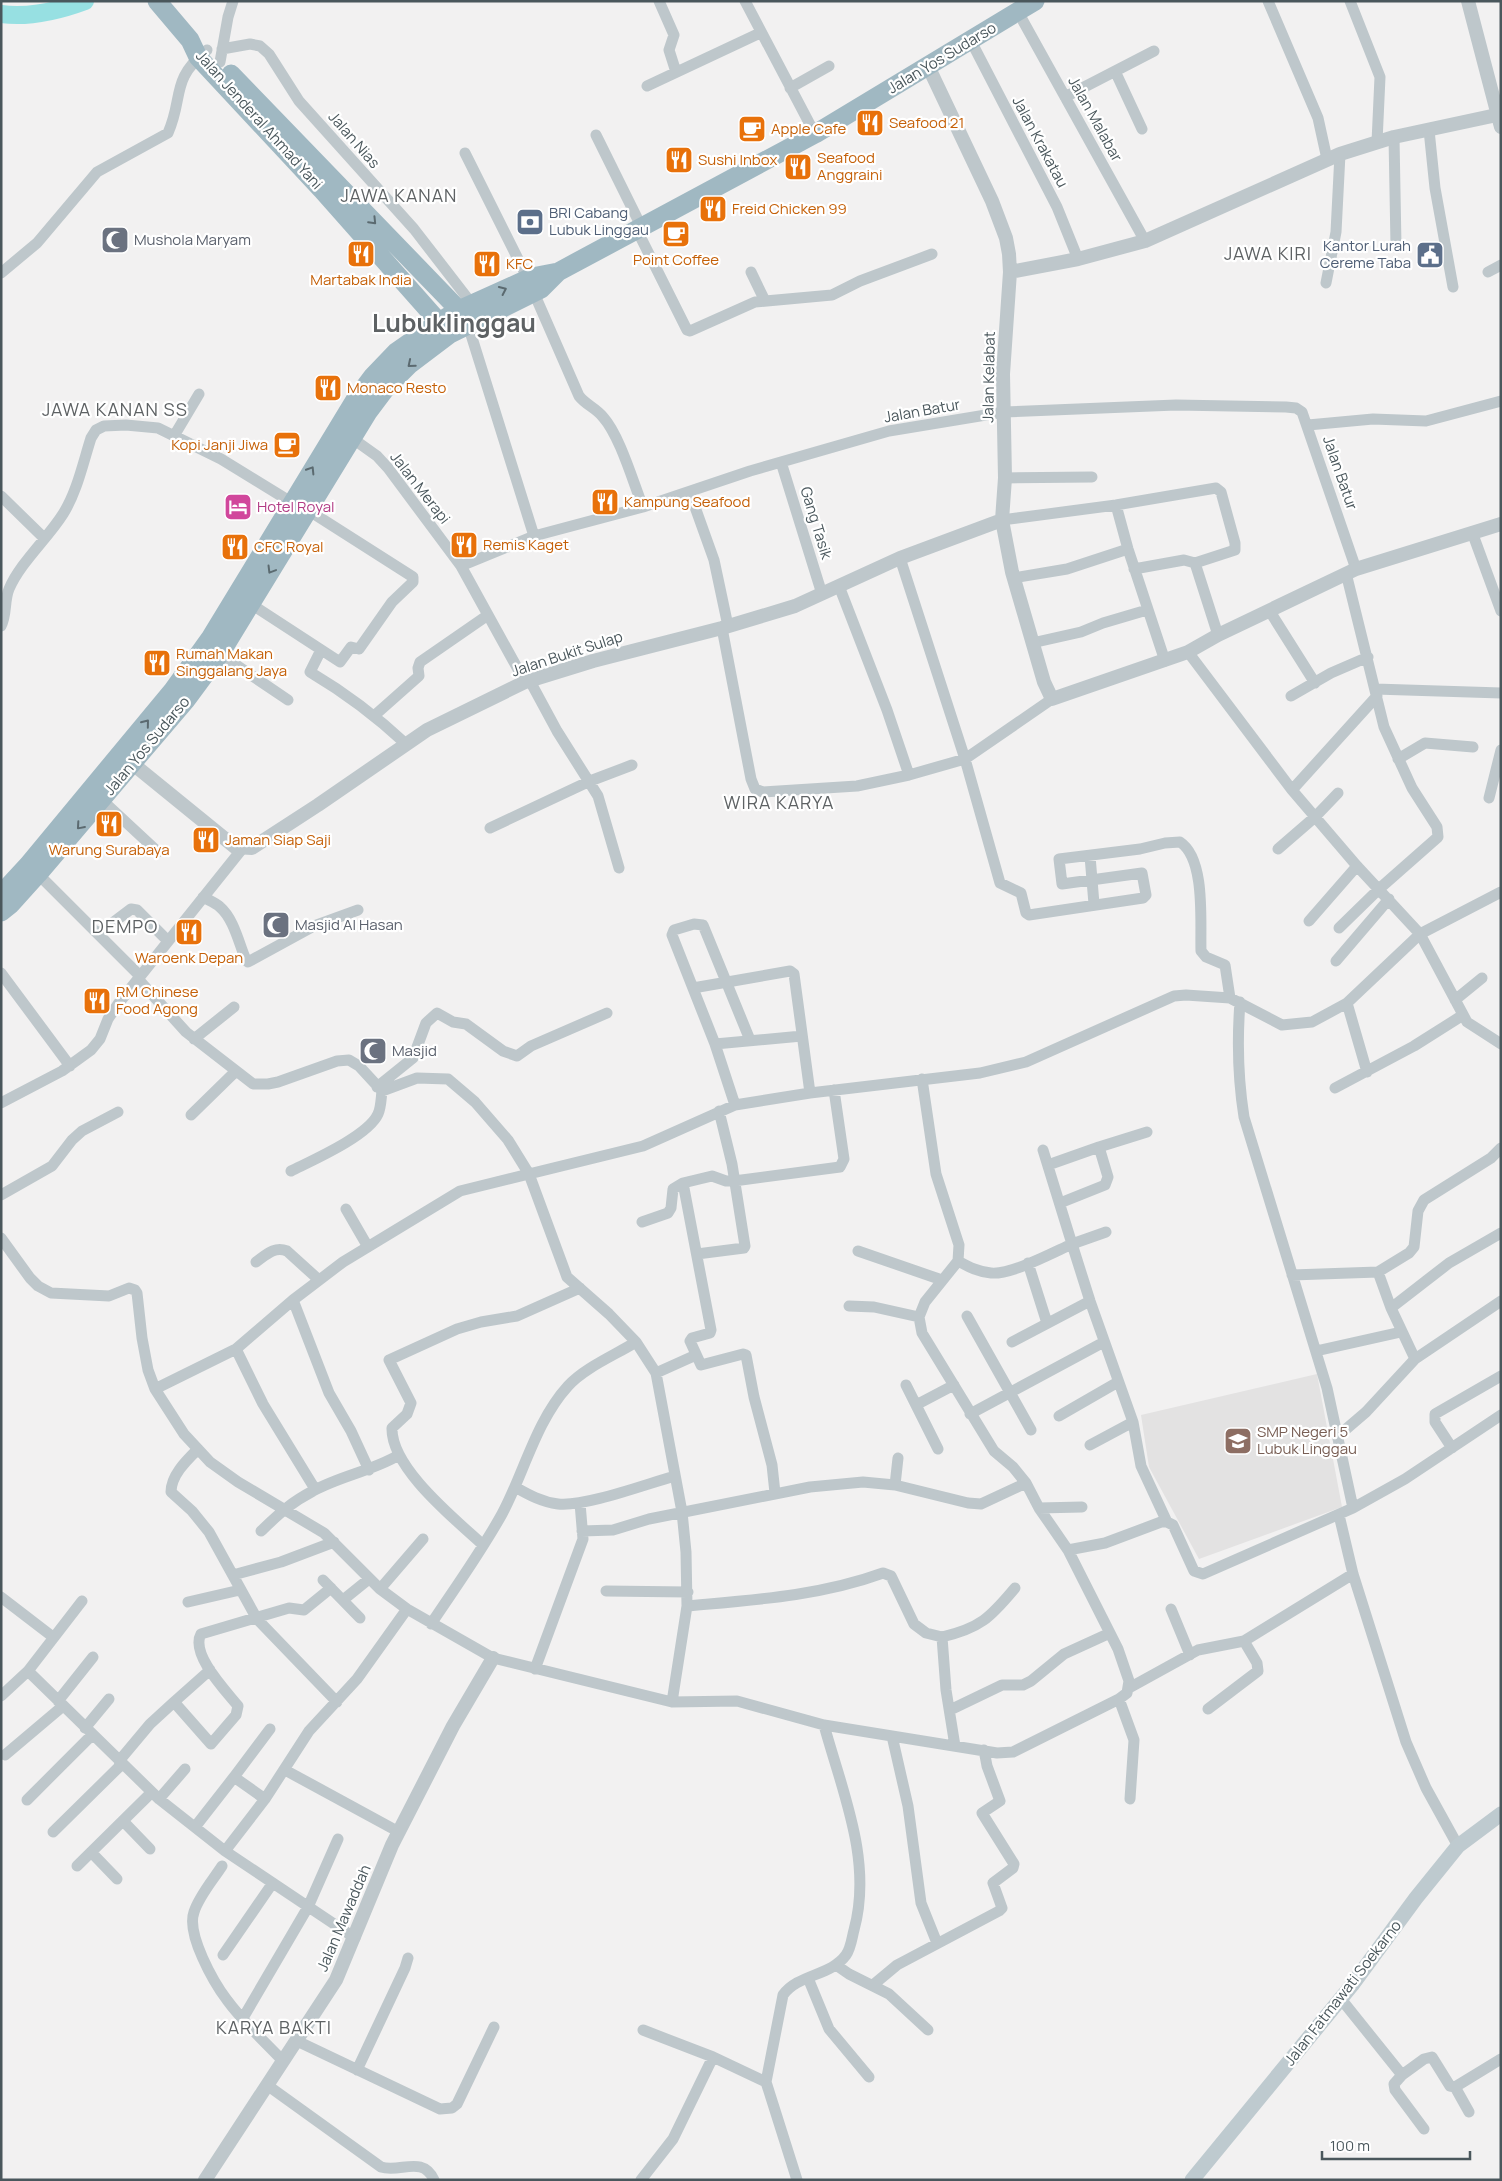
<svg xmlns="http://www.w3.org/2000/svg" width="1502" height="2181" font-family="Manrope,sans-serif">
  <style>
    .education { fill: #e3e2e2 }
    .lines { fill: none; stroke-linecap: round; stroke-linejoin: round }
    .river { stroke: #97e0e2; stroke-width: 18 }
    .minor { stroke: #bec7cb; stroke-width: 11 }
    .tertiary { stroke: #bec7cb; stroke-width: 14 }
    .secondary { stroke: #becacf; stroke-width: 15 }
    .trunk { stroke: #a0b8c2; stroke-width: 19 }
    .oneway { stroke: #5b6a70 }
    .labels { text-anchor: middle; stroke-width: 4.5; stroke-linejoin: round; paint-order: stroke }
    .street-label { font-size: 15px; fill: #4a575c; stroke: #fff }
    .food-label { font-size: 15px; fill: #c56008; stroke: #fff; text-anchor: start }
    .service-label { font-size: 15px; fill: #4e5e75; stroke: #fff; text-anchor: start }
    .worship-label { font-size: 15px; fill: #5b616d; stroke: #fff; text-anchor: start }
    .hotel-label { font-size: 15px; fill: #b23c85; stroke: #fff; text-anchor: start }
    .education-label { font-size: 15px; fill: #785e54; stroke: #fff; text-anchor: start }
    .quarter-label { font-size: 18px; letter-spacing: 1px; fill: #5e6264; stroke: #fff }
    .town-label { font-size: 25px; font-weight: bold; fill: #5e6264; stroke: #fff }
  </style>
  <rect width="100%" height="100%" fill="#f2f1f1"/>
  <path class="education" d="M1317 1374 1342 1507 1199 1559 1149 1467 1141 1415Z"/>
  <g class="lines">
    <path class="river" d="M1 14C30 18 58 11 85 1"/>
    <path class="minor" d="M659 1 674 35 669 50 676 72
      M745 1 815 134
      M1268 1 1318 118 1327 159
      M1350 1 1380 77 1377 142
      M1018 12 1145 241
      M971 41 1057 207 1078 259
      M222 49 250 44 260 46 269 54 299 101 414 229 472 304
      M220 62 228 17 233 1
      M1115 71 1142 129
      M647 86 760 33
      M790 88 829 66
      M1065 97 1154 51
      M1429 130 1435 188 1453 287
      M596 135 642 228
      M1394 137 1396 246
      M465 153 528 279
      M637 230 687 330 690 331 755 302 832 295 860 281 932 254
      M751 272 765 301
      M1488 272 1501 265
      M1 273 37 243 97 172 168 133C184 97 170 80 207 50
      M1326 283 1336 232 1340 154
      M534 293 579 396C586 405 596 408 603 417 620 436 633 482 643 507
      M468 325 534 536
      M1308 425 1373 419 1426 421 1501 401
      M174 436 199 394
      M349 436 377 456 388 468 461 566 525 682
      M781 462 822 594
      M1005 478 1092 477
      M690 493 714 560 728 626
      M1 496 44 538
      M1116 505 1128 549 1165 661
      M1002 520 1116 505 1216 488 1221 492 1235 543V550L1195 563
      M1472 532 1501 611
      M900 558 965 759 1000 883 1021 893 1026 913 1029 915 1143 898 1146 895 1142 873 1062 884 1059 859 1140 849 1165 843 1180 842C1206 859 1200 923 1201 951L1206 957 1225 965 1230 998
      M461 566 534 536 643 507 750 471 889 431 1004 412 1176 405 1286 407 1296 408 1302 412 1356 569
      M1134 569 1184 560 1195 563 1218 635
      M1013 578 1067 569 1128 549
      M839 586 887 710 909 775
      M251 604 340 662 351 647 359 649 392 602 413 582V577L308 510
      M1269 610 1315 683
      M1 626C7 615 4 601 9 589 20 563 48 538 63 514 77 492 83 463 91 438L96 430 104 426 126 425 158 428 221 459 291 502
      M722 628 751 779 755 789 763 792 857 786 909 775 965 759 1052 699
      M1032 643 1081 632 1103 623 1147 610
      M321 650 310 672C347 694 375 715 406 744
      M1188 652 1292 790 1357 866 1420 934 1467 1022 1501 1044
      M220 654 288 700
      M530 681 557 731 598 796 619 868
      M1375 689 1501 693
      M1291 696 1331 673 1368 657
      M375 715 419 676 418 668 420 662 488 615
      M1398 759 1425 743 1473 747
      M1292 790 1377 696
      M1489 798 1501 750
      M102 800 158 852
      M490 828 590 781 632 765
      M1278 849 1315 817 1338 793
      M1090 856 1094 904
      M38 874 140 976
      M203 897C208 900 216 903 220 907 234 919 239 944 246 960L248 962 314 926 358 910
      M1309 921 1357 866
      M1339 928 1379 889 1438 837 1437 827 1412 788 1384 727 1346 573
      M98 934 131 909 137 910 168 941
      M1336 961 1389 899
      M1 973 70 1066
      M138 979 186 1032 253 1084H268L278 1082 337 1061 349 1060 359 1066 382 1091
      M693 988 790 971 794 974 810 1093
      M1455 1000 1482 978
      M1240 1002C1237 1041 1238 1079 1244 1117L1327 1388 1353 1508
      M1347 1003 1367 1072
      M194 1039 234 1007
      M715 1044 802 1036
      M377 1087 413 1058 426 1023 437 1013 453 1022 466 1024 503 1051 517 1056 531 1046 607 1013
      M1335 1088 1414 1046 1463 1015
      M382 1091 417 1078 448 1079 475 1102 508 1140 529 1174 567 1277 609 1314 636 1342 656 1373 682 1512 686 1552 687 1606 672 1702
      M1 1103 62 1071 91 1050 100 1039 108 1019 118 1004 242 849
      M735 1105 715 1044 672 935 674 930 694 924 703 925 750 1040
      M191 1115 236 1071
      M1099 1147 1147 1132
      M1043 1150 1072 1244 1106 1232
      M1048 1165 1099 1147 1108 1177 1105 1185 1060 1203
      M291 1171C313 1160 368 1136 378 1114 381 1108 381 1099 382 1091
      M1 1195 52 1166 72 1140 82 1131 118 1112
      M346 1209 368 1247
      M642 1222 668 1213 671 1208 673 1189 683 1183
      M1 1238 30 1278 38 1286 51 1293 109 1296 129 1288 135 1290 137 1293 142 1338 148 1370 155 1389 184 1434 210 1462 238 1482 324 1533 380 1589 407 1609 493 1658 672 1702 737 1701 824 1725 997 1753 1013 1752 1119 1699 1127 1693 1129 1681 1118 1649 1068 1550 1039 1508 1026 1483 1013 1467 994 1451 922 1333 919 1317 925 1302 958 1261 959 1245 936 1174 922 1079
      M858 1251 942 1280
      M697 1254 744 1248 745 1246 732 1164 719 1111
      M958 1261C969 1267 978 1272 991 1273 1011 1275 1052 1253 1072 1244L1090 1301 1133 1422 1141 1466 1167 1522 1173 1525 1194 1571 1203 1574 1353 1508 1405 1479 1501 1415
      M256 1262C266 1255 274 1246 287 1251L319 1280
      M1028 1263 1047 1323
      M1378 1272 1391 1308
      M1292 1275 1378 1272 1409 1253 1414 1247 1418 1211 1424 1200 1491 1158 1501 1148
      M293 1300 329 1393 351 1431 369 1470
      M849 1306 874 1307 919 1317
      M967 1316 1031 1430
      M1012 1342 1090 1301
      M236 1349 263 1404 315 1489
      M1316 1351 1401 1332
      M1415 1359 1391 1308 1449 1263 1501 1233
      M656 1373 696 1355
      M906 1385 938 1449
      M155 1389 236 1349 293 1300 343 1262 460 1191 643 1146 735 1105 810 1093 980 1073 1026 1062 1174 996 1186 995 1230 998 1282 1025 1312 1022 1347 1003 1420 934 1501 892
      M916 1405 954 1385
      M970 1414 1104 1342
      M1059 1416 1118 1382
      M1338 1436 1366 1412 1415 1359 1501 1301
      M1090 1445 1133 1422
      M1452 1448 1435 1422V1414L1501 1376
      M198 1449C187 1460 171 1475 171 1492L192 1511 209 1532 257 1619 337 1702
      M895 1485 898 1458
      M515 1487C529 1495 542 1502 558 1504 585 1507 646 1484 675 1476
      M775 1493 772 1465 754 1397 746 1355 743 1354 701 1365 690 1341 692 1338 710 1333 711 1330 683 1183 712 1176 726 1181H734L840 1167 844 1159 834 1090
      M1039 1508 1082 1507
      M1339 1515 1353 1574 1406 1742 1426 1788 1458 1846
      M261 1531C279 1514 290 1503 313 1491 340 1476 372 1471 399 1455
      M582 1531 613 1530 649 1519 810 1487 863 1482 895 1485 968 1503 981 1504 1026 1483
      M483 1545C455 1519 391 1468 392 1428L407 1414 411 1403 389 1360 457 1329 481 1322 517 1316 580 1288
      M1068 1550 1105 1543 1161 1522H1167
      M233 1575 281 1562 334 1542
      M323 1580 360 1618
      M380 1589 423 1539
      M606 1591 688 1592
      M1 1597 53 1637
      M343 1600 369 1579
      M188 1602 240 1590
      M687 1606C753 1600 820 1596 883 1573L891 1576 914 1624 926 1633 942 1637 946 1690 955 1746
      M1171 1609 1190 1655
      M431 1624C455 1588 481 1552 502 1514 524 1473 536 1421 568 1386 584 1368 615 1355 636 1342
      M942 1637C980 1628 990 1618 1015 1588
      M535 1669 583 1539 580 1503
      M28 1671 159 1799 225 1851 355 1938
      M1129 1688 1198 1650 1244 1641 1353 1574
      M1 1696 28 1671 82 1601
      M1119 1699 1134 1740 1130 1799
      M58 1701 93 1657
      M174 1702 210 1670
      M1208 1709 1258 1671 1257 1663 1244 1641
      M950 1710 1002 1685H1023L1031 1681 1064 1654 1110 1633
      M85 1728 109 1699
      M892 1736 908 1806 921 1903 937 1943
      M5 1755 63 1706
      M119 1761 150 1724 174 1702 211 1744 236 1715 238 1706C226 1691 190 1654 201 1634L289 1608 304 1610 331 1588
      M285 1770 399 1832
      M159 1799 185 1769
      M265 1799 234 1777 270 1729
      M27 1800 92 1735
      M123 1821 150 1849
      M195 1827 234 1777
      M53 1832 122 1764
      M225 1851 265 1799 309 1731 357 1679 407 1609
      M91 1852 117 1879
      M77 1866 152 1792
      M222 1866C213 1880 199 1896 194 1912 186 1934 214 1983 227 2000 243 2022 264 2041 282 2060
      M223 1955 272 1884
      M836 1965 849 1974 889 1994 928 2030
      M808 1978 829 2029 869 2077
      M873 1985 897 1965 999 1911 1002 1908 993 1883 1013 1868 1014 1864 982 1813 1000 1801 987 1766 984 1750
      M1341 1999 1402 2075 1424 2059 1432 2057 1450 2086 1455 2087 1501 2059
      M243 2018 308 1907 338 1839
      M643 2030 713 2057 766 2082
      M297 2041 440 2109 452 2108 457 2104 494 2027
      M357 2070 405 1968 408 1958
      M1402 2075 1394 2084 1395 2090 1424 2129
      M267 2085 381 2167C400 2173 423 2155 434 2180
      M1455 2087 1469 2112
      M641 2180 673 2139 713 2057
      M797 2180 766 2082 783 1995C798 1974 831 1976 846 1955 851 1948 852 1937 854 1930 873 1861 842 1791 824 1725"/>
    <path class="tertiary" d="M1468 1 1501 127
      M928 66 992 201 1006 238 1009 254 1010 272 1003 374 1005 478 1002 520 1012 572 1044 682 1052 699 1188 652 1218 635 1356 569 1501 524
      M1010 272 1078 259 1145 241 1340 154 1394 137 1501 114
      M133 764 235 847 252 848 318 805 427 730 525 682 593 661 722 628 795 606 900 558 1002 520
      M205 2180 336 1980 392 1845 453 1726 493 1658"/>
    <path class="secondary" d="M1192 2180 1352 1985 1416 1898 1458 1846 1501 1814"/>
    <path class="trunk" d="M157 1 190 40 198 57 322 190 446 330
      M231 74 459 310 465 320
      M1 894 28 865 173 690 211 637 355 400 373 376 396 352 439 322 459 310 532 277 558 272 815 134 1035 1
      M1 912 11 904 38 874 186 700 220 654 368 412 386 388 409 365 450 334 541 289 558 272"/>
  </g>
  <defs><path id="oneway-chevron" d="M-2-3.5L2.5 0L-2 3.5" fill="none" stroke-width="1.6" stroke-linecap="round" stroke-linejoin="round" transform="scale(1.25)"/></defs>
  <g class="oneway">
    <use href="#oneway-chevron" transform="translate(373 221) rotate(46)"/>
    <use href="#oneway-chevron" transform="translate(503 290) rotate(-25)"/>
    <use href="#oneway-chevron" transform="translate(411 364) rotate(140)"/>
    <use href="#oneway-chevron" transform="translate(311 470) rotate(-58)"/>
    <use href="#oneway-chevron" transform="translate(271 570) rotate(121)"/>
    <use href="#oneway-chevron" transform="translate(146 723) rotate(-51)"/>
    <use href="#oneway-chevron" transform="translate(80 826) rotate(131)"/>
  </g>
  <defs>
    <symbol id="restaurant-square" viewBox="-11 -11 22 22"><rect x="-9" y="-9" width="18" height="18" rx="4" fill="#e8710a" stroke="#fff"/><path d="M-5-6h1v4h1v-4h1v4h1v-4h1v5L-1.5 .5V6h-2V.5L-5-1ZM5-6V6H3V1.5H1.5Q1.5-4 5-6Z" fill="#fff"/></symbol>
    <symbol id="cafe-square" viewBox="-11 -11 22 22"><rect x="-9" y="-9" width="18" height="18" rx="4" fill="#e8710a" stroke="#fff"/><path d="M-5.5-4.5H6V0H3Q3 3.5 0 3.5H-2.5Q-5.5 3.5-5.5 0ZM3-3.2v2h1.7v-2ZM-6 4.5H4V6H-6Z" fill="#fff"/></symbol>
    <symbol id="bank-square" viewBox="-11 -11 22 22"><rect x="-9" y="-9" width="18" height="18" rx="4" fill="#5c6f8a" stroke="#fff"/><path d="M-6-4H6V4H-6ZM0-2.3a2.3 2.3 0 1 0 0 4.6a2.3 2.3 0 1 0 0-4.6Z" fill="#fff"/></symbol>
    <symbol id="mosque-square" viewBox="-11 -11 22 22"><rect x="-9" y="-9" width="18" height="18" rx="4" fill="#6b7280" stroke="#fff"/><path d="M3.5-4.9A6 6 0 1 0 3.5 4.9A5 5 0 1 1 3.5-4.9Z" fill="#fff"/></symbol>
    <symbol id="civic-square" viewBox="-11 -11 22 22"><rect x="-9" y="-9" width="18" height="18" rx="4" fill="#5c6f8a" stroke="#fff"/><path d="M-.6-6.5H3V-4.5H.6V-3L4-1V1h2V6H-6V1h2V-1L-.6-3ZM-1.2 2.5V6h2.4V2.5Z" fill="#fff"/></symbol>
    <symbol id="hotel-square" viewBox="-11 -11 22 22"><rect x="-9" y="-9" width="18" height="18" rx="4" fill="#d1479c" stroke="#fff"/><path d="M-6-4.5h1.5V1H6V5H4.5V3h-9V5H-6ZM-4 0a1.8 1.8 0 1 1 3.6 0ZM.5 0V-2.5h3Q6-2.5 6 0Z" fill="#fff"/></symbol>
    <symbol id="school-square" viewBox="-11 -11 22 22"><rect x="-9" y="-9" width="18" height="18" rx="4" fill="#8d6e63" stroke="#fff"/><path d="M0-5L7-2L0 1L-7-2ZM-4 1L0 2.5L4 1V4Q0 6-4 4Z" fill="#fff"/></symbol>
  </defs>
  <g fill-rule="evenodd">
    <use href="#restaurant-square" x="854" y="107" width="32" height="32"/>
    <use href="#cafe-square" x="736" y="113" width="32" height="32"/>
    <use href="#restaurant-square" x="663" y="144" width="32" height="32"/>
    <use href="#restaurant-square" x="782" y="151" width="32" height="32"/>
    <use href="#restaurant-square" x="697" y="193" width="32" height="32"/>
    <use href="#bank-square" x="514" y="206" width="32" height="32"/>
    <use href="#cafe-square" x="660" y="218" width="32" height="32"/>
    <use href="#mosque-square" x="99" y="224" width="32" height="32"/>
    <use href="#restaurant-square" x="345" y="238" width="32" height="32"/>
    <use href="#civic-square" x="1414" y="239" width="32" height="32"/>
    <use href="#restaurant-square" x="471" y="248" width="32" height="32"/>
    <use href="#restaurant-square" x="312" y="372" width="32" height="32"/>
    <use href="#cafe-square" x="271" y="429" width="32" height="32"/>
    <use href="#restaurant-square" x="589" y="486" width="32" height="32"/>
    <use href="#hotel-square" x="222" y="491" width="32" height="32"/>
    <use href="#restaurant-square" x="448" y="529" width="32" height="32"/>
    <use href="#restaurant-square" x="219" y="531" width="32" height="32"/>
    <use href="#restaurant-square" x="141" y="647" width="32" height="32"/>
    <use href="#restaurant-square" x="93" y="808" width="32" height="32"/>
    <use href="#restaurant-square" x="190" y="824" width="32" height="32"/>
    <use href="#mosque-square" x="260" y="909" width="32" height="32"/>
    <use href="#restaurant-square" x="173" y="916" width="32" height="32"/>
    <use href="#restaurant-square" x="81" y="985" width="32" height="32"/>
    <use href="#mosque-square" x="357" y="1035" width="32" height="32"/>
    <use href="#school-square" x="1222" y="1425" width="32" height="32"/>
  </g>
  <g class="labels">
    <g class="street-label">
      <text transform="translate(942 58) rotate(-31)" y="5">Jalan Yos Sudarso</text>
      <text transform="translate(1095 119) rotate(61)" y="5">Jalan Malabar</text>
      <text transform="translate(259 120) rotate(48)" y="5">Jalan Jenderal Ahmad Yani</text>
      <text transform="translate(354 140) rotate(49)" y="5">Jalan Nias</text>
      <text transform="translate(1040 142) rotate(62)" y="5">Jalan Krakatau</text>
      <text transform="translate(989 377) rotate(-89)" y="5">Jalan Kelabat</text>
      <text transform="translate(922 411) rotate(-10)" y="5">Jalan Batur</text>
      <text transform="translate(1340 473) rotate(71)" y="5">Jalan Batur</text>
      <text transform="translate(420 488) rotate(52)" y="5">Jalan Merapi</text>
      <text transform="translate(816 523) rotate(73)" y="5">Gang Tasik</text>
      <text transform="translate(567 654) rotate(-18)" y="5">Jalan Bukit Sulap</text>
      <text transform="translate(147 746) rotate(-50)" y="5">Jalan Yos Sudarso</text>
      <text transform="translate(344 1918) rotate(-67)" y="5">Jalan Mawaddah</text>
      <text transform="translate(1343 1993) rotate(-52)" y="5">Jalan Fatmawati Soekarno</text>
    </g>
    <g class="food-label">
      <text x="889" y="128">Seafood 21</text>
      <text x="771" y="134">Apple Cafe</text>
      <text x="817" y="163">Seafood<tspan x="817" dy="17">Anggraini</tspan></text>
      <text x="698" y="165">Sushi Inbox</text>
      <text x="732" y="214">Freid Chicken 99</text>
      <text x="676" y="265" text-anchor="middle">Point Coffee</text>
      <text x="506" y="269">KFC</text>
      <text x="361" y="285" text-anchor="middle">Martabak India</text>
      <text x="347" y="393">Monaco Resto</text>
      <text x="268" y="450" text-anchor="end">Kopi Janji Jiwa</text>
      <text x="624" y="507">Kampung Seafood</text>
      <text x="483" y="550">Remis Kaget</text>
      <text x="254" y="552">CFC Royal</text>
      <text x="176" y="659">Rumah Makan<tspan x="176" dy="17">Singgalang Jaya</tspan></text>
      <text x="225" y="845">Jaman Siap Saji</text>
      <text x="109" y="855" text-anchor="middle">Warung Surabaya</text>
      <text x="189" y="963" text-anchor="middle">Waroenk Depan</text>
      <text x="116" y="997">RM Chinese<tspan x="116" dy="17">Food Agong</tspan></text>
    </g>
    <g class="service-label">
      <text x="549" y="218">BRI Cabang<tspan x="549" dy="17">Lubuk Linggau</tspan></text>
      <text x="1411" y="251" text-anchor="end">Kantor Lurah<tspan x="1411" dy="17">Cereme Taba</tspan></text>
    </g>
    <g class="worship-label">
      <text x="134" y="245">Mushola Maryam</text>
      <text x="295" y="930">Masjid Al Hasan</text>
      <text x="392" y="1056">Masjid</text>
    </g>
    <g class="hotel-label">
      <text x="257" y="512">Hotel Royal</text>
    </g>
    <g class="education-label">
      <text x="1257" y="1437">SMP Negeri 5<tspan x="1257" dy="17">Lubuk Linggau</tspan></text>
    </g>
    <g class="quarter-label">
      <text x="399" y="202">JAWA KANAN</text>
      <text x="1268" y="260">JAWA KIRI</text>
      <text x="115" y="416">JAWA KANAN SS</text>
      <text x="779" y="809">WIRA KARYA</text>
      <text x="125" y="933">DEMPO</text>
      <text x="274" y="2034">KARYA BAKTI</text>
    </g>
    <g class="town-label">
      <text x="454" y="332">Lubuklinggau</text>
    </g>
  </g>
  <rect width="1502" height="2181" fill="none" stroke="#4a575c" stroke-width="5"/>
  <path d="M1322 2151v8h148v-8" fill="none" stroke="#4a575c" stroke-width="2.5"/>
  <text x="1330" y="2151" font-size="15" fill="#4a575c" stroke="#ffffff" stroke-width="4" paint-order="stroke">100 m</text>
</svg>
